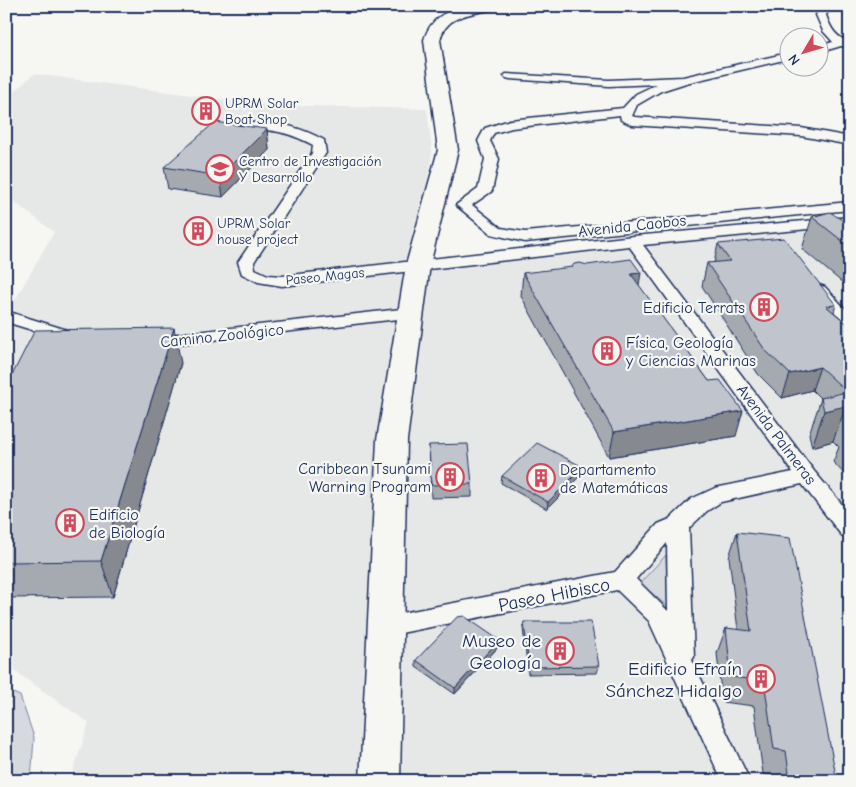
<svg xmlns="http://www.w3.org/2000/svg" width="856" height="787" font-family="'Comic Neue',sans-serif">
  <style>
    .built { fill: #e6e7e7 }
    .green { fill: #d6d9dd; stroke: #78849e }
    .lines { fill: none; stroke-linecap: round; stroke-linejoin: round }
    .minor-casing { stroke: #1b2f5e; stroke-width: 3 }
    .primary-casing { stroke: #1b2f5e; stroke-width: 3 }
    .minor { fill: #f6f6f2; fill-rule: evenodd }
    .primary { fill: #f6f6f2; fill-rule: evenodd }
    .wall { fill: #a5a9b0; stroke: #1b2f5e }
    .shaded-wall { fill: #868990; stroke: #1b2f5e }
    .building { fill: #c0c4cd; stroke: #1b2f5e }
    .labels { text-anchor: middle; stroke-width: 4.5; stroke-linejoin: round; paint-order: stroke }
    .far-poi-label { font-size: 14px; fill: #1b2f5e; stroke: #f6f6f2; text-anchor: start }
    .far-street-label { font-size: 14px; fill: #1b2f5e; stroke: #f6f6f2 }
    .street-label { font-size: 16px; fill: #1b2f5e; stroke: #f6f6f2 }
    .poi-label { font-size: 16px; fill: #1b2f5e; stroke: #f6f6f2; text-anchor: start }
    .near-street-label { font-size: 19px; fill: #1b2f5e; stroke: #f6f6f2 }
    .near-poi-label { font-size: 19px; fill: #1b2f5e; stroke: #f6f6f2; text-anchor: end }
  </style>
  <rect width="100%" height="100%" fill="#f6f6f2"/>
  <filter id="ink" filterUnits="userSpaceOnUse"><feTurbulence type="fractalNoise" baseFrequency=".02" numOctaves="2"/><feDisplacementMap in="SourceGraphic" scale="10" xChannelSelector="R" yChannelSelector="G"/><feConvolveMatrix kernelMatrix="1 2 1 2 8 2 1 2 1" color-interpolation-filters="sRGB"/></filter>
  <g filter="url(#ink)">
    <path class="built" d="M34 74 266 105 427 109 432 151 430 169 408 252 420 259 434 260 850 220V781H70L89 723 6 665V316L54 232 6 196V99Z"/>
    <path class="green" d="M666 555 668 607 640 583Z
      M6 690 20 696 34 737 31 781H6Z"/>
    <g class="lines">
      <defs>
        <path id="minor" d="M821 6H831L826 15C830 27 836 39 850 41V47L841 46 818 53V46L833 42 823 31 816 15Z
          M788 53V59L686 83 661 91 637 105 632 116 635 117 801 128 850 137V145L801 136 632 125 621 120 620 115 512 128 494 133 490 141 499 159 492 191 472 205 501 228 525 232 850 202V210L525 242 491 234 456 205 478 189 485 159 478 141 485 128 510 120 623 108 636 94 657 84 609 86 510 79 506 78 504 76 506 74 609 80 683 77Z
          M259 122C283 122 303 129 324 140L326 153 254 262 255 269 268 275 282 276 633 236 850 217V225L643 245 814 471 850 514V538L842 536 802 484 721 502 707 511 689 528 694 657 692 660 750 781H722L649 621 617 590 386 636 377 633 374 626 377 619 386 616 615 572 658 524 670 519 691 499 715 488 793 472 629 246 282 286 258 282 242 274 238 262 312 153 313 145C279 127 256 127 220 136L214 132 216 129ZM667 543 668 611 636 579Z
          M819 285 825 287 850 314V329L844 328 813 293 811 290 813 287Z
          M410 308 416 309 418 313 416 317 151 347 145 346 142 342 145 338 151 337Z
          M6 311 80 334 83 338 80 342 74 343 6 322Z"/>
        <path id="primary" d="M465 6H497L495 9C473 14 446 14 440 40L458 150 430 265 407 440 400 781H360L377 440 406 265 438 150 424 40C430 19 445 11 465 6Z"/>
      </defs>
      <use href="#minor" class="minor-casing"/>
      <use href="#primary" class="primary-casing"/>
      <use href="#minor" class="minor"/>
      <use href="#primary" class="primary"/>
    </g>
    <path class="wall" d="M267 129 269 150 223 197 168 189 164 167Z
      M812 217 845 222 850 221V289L802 249Z
      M718 244 836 305 834 312 850 326V480L833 462 839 447 833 441 812 447 809 434 821 399 812 390 782 398 758 374 702 286 707 263H714Z
      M523 273 639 286 709 381 736 436 609 457 521 296Z
      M181 363 113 597 6 598V387Z
      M429 445 472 484V497L431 498Z
      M583 467 582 474 547 509 501 483 502 476Z
      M737 532 837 781H775L774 776 763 774 754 706 722 702 717 653 726 628 738 630 729 557Z
      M524 622 599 666 597 673 528 674 523 628Z
      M499 640V646L455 694 416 667V660Z"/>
    <path class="shaded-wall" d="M267 129 269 150 223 197 220 176Z
      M641 273 637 297 631 274Z
      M174 328 181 363 113 597 101 561Z
      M820 367 812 390 782 398 790 374Z
      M850 387V409L846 406 833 441 812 447 824 411 836 408 844 389Z
      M743 411 736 436 609 457 614 432Z
      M583 467 582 474 547 509 548 502Z
      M499 640V646L455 694V688Z"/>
    <path class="building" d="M215 122 267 129 220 176 164 167Z
      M830 212 845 222 850 221V247L812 217Z
      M784 238 836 305 826 306 850 326V387L844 389 820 367 790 374 765 350 707 263 730 261 718 244Z
      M631 259 641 273 631 274 709 381 720 380 743 411 614 432 523 273 572 267 574 264 580 263 587 265Z
      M174 328 101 561 6 562V387L35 330Z
      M850 391V410L846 406 824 411 821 398Z
      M537 443 583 467 548 502 502 476Z
      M468 444 472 484 431 485 429 445Z
      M737 532 790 538 837 781H790L786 751 774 749 764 681 731 677 726 628 751 631Z
      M464 616 499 640 455 688 416 660 457 617Z
      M524 622H591L599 666 529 667Z
      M585 772 645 781H585Z"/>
  </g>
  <defs>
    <symbol id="building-ring" viewBox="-11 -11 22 22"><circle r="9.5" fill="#f6f6f2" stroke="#d1495b" stroke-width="1.5"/><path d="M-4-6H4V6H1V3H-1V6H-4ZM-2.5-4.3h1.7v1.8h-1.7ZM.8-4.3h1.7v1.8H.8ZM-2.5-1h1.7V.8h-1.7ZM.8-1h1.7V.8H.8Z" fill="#d1495b"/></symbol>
    <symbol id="university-ring" viewBox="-11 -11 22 22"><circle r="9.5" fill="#f6f6f2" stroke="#d1495b" stroke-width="1.5"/><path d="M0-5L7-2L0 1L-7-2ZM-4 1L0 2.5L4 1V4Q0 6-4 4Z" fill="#d1495b"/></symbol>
  </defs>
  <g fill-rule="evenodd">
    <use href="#building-ring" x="190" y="95" width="32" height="32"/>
    <use href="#university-ring" x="204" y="153" width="32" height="32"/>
    <use href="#building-ring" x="182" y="215" width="32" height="32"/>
    <use href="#building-ring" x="748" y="291" width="32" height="32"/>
    <use href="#building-ring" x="591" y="335" width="32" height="32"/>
    <use href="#building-ring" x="434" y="461" width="32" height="32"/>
    <use href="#building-ring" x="525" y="462" width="32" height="32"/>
    <use href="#building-ring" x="54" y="507" width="32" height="32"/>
    <use href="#building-ring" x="544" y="635" width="32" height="32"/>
    <use href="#building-ring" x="745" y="663" width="32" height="32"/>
  </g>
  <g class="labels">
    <g class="far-poi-label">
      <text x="225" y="108">UPRM Solar<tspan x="225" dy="16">Boat Shop</tspan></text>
      <text x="239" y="166">Centro de Investigación<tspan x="239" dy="16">Y Desarrollo</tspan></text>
      <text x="217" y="228">UPRM Solar<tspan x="217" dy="16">house project</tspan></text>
    </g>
    <g class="far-street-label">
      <text transform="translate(325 276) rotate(-6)" y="5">Paseo Magas</text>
    </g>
    <g class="street-label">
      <text transform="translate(632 225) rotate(-6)" y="6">Avenida Caobos</text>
      <text transform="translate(222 335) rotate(-6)" y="6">Camino Zoológico</text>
      <text transform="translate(777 434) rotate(53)" y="6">Avenida Palmeras</text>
    </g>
    <g class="poi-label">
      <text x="745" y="313" text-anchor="end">Edificio Terrats</text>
      <text x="626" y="348">Física, Geología<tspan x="626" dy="18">y Ciencias Marinas</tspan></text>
      <text x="431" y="474" text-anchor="end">Caribbean Tsunami<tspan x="431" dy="18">Warning Program</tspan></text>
      <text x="560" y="475">Departamento<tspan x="560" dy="18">de Matemáticas</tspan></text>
      <text x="89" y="520">Edificio<tspan x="89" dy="18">de Biología</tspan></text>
    </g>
    <g class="near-street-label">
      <text transform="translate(554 594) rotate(-11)" y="7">Paseo Hibisco</text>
    </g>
    <g class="near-poi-label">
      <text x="541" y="647">Museo de<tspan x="541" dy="22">Geología</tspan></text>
      <text x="742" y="675">Edificio Efraín<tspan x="742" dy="22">Sánchez Hidalgo</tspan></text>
    </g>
  </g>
  <rect width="856" height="787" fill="none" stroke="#f6f6f2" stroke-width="25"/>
  <rect x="12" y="12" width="831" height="762" fill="none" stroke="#1b2f5e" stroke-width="2" filter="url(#ink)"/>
  <g transform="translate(804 52) rotate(232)"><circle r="24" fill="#f6f6f2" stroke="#9ea6b7"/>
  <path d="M0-4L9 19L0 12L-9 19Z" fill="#d1495b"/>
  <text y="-8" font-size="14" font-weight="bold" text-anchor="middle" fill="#1b2f5e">N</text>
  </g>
</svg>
